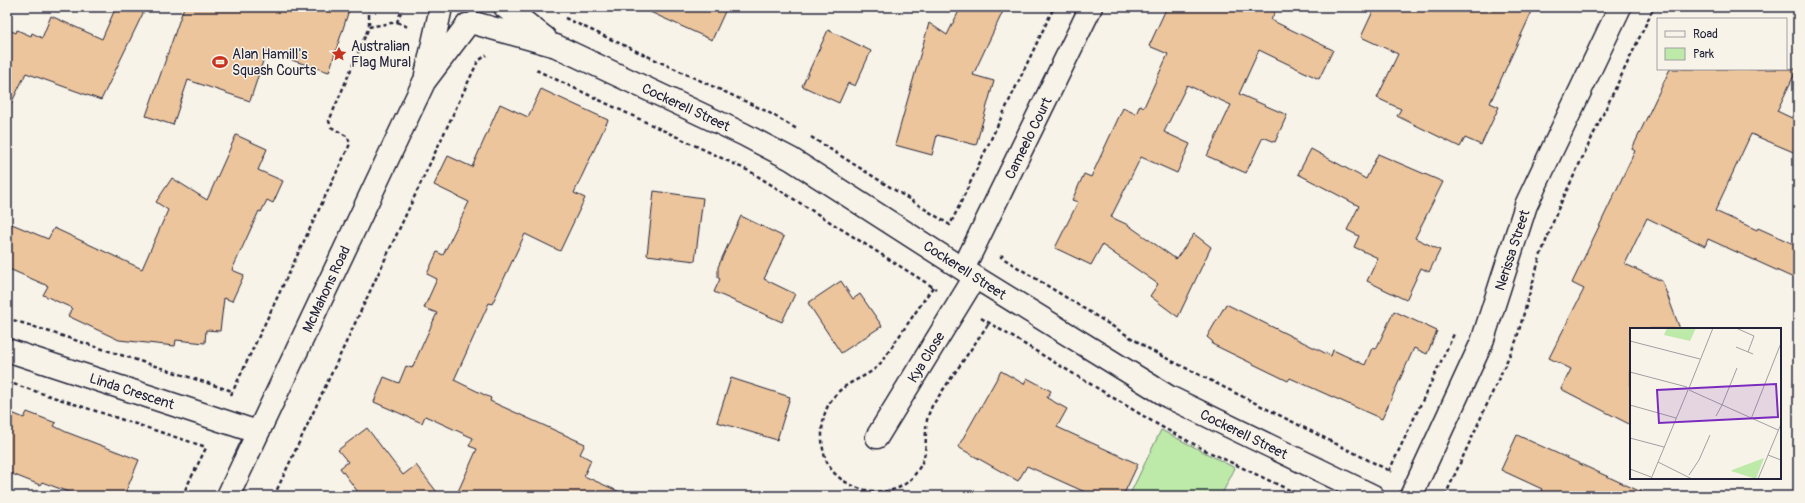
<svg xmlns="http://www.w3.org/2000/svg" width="1805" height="503" font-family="Pangolin,sans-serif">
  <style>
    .green { fill: #bdeaa8; stroke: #708672 }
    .building { fill: #ecc59c; stroke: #22223b }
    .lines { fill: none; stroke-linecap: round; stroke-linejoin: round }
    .minor-casing { stroke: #22223b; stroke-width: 25 }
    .path { stroke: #22223b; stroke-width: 2.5; stroke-dasharray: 4 3; stroke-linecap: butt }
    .minor { stroke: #f7f3e8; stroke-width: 22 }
    .labels { text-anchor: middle; stroke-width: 3; stroke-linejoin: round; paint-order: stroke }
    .poi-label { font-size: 14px; fill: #22223b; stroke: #f7f3e8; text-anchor: start }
    .street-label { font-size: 14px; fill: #22223b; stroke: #f7f3e8 }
    .inset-road { fill: none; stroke: #a29fa3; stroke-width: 1 }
    .view { fill: #7b2cbf; fill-opacity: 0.15; stroke: #7b2cbf; stroke-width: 2 }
    .inset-edge { fill: none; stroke: #22223b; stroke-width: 2 }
  </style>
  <rect width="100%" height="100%" fill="#f7f3e8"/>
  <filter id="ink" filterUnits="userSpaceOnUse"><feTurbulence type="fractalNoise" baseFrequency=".025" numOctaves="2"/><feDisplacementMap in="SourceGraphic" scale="8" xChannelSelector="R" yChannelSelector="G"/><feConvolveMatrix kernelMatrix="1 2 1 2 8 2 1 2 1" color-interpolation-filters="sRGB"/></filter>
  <g filter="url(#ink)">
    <path class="green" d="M1161 430 1235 468 1221 496H1129Z"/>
    <path class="building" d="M116 7H146L101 100 26 73 7 112V29L16 33 17 30 31 36 32 33 42 38 51 16 102 39Z
      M184 7H350L329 72 266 52 250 101 188 80 173 125 146 116Z
      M639 7H727L712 40Z
      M961 7H1005L973 75 994 81 976 145 937 135 932 155 895 145 929 23 947 35Z
      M1167 7H1277L1271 20 1333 50 1319 79 1259 50 1239 94 1287 115 1275 142 1263 137 1246 173 1207 156 1231 105 1187 85 1164 132 1190 144 1177 173 1141 157 1111 217 1128 225 1176 259 1194 234 1211 247 1178 317 1150 296 1158 284 1102 245 1091 265 1055 248 1078 202 1072 200 1084 174 1091 177 1123 108 1136 114 1140 105 1144 107 1168 54 1149 46Z
      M1375 7H1534L1490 103 1499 107 1481 145 1465 138 1460 147 1397 116 1401 109 1377 98 1398 54 1361 37Z
      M828 30 871 51 855 86 848 83 839 103 802 86Z
      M1670 69H1797L1777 111 1798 121V154L1751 134 1715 211 1757 230 1758 228 1798 246V280L1708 239 1705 246 1647 218 1625 264 1662 281 1680 329H1631V425L1561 389 1571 369 1549 358 1584 289 1572 283 1635 151 1632 149Z
      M541 89 608 120 574 193 585 198 560 251 525 234 492 304 489 303 454 380 491 398 490 401 585 444 580 454 591 460 584 476 629 496H456L477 449 469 446 473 438 425 416 422 423 374 402 384 377 399 383 406 366 412 368 437 313 424 308 437 279 427 274 437 252 443 255 469 202 434 185 448 156 472 167 500 104 528 117Z
      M236 135 267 149 258 170 283 181 273 203 267 200 261 212 259 211 232 270 244 275 232 301 224 298 220 331 206 330 205 343 176 340 175 346 119 340 68 316 72 308 43 295 48 286 7 268V222L48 239 54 228 142 269 168 210 156 202 172 178 207 200Z
      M1311 149 1366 179 1378 154 1443 182 1415 238 1440 250 1429 272 1421 268 1406 300 1367 281 1378 258 1354 247 1359 236 1347 230 1359 206 1298 174Z
      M654 191 703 198 695 261 647 255Z
      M741 216 784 237 764 279 795 294 782 322 714 292 720 279 718 278V267Z
      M841 281 853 299 860 294 882 326 841 353 808 303Z
      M1226 304 1331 356 1333 350 1365 365 1372 348 1376 349 1394 311 1437 331 1427 354 1414 348 1382 419 1290 378 1288 381 1212 344 1213 342 1207 337Z
      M1001 371 1024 384 1027 378 1051 391 1047 398 1067 409 1057 427 1138 464 1123 496H1094L1027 466 1018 481 958 447Z
      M731 378 790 397 777 440 717 422Z
      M7 411 24 418 27 412 56 423 54 426 66 432 139 460 124 496H79L42 482 40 485 7 472Z
      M367 428 403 475 416 465 440 496H361L340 468 348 462 338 450Z
      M1517 435 1650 496H1539L1542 489 1501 470Z"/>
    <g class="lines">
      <defs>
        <path id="minor" d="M505 7 545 38
          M474 23 556 46 743 134 791 159 841 191 975 277 1169 397 1373 496
          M426 75 440 12
          M963 269 1091 7
          M7 350 257 432
          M877 437 975 277
          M228 496 424 82 467 25
          M1411 496 1482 342 1526 205 1620 7"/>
      </defs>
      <use href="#minor" class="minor-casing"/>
      <path class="path" d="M369 7V27
        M565 18 766 111 797 129
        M397 22 408 27
        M536 70 751 172 936 289
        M811 137 950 225 1054 7
        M1003 255 1001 257 1154 352 1392 472
        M933 287 880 364C864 381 845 379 830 402 824 412 822 423 822 435 822 445 823 455 828 464 839 486 875 498 898 488 907 484 914 477 919 468 929 453 924 437 927 420 928 415 930 411 932 406L989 323
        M7 318 232 391
        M981 318 1160 426 1205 450 1302 496
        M7 382 206 447
        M231 395 350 144 348 137 331 127 329 121 369 27 397 22 403 7
        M1389 471 1454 334
        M182 496 207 446
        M274 496 478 61 487 55
        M1445 496 1516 341 1540 257 1558 209 1654 7"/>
      <use href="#minor" class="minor"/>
    </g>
  </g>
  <defs>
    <symbol id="sight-bare" viewBox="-9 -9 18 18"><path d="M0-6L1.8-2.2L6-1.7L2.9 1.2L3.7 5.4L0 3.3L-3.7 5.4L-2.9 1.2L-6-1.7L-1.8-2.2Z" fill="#c8321e" stroke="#f7f3e8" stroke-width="2.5" paint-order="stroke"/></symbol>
    <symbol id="stadium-bare" viewBox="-9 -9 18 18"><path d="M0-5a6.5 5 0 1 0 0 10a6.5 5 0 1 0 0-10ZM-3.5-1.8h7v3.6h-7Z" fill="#c8321e" stroke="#f7f3e8" stroke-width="2.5" paint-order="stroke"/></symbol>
  </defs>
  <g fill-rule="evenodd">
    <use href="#sight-bare" x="328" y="43" width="22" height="22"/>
    <use href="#stadium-bare" x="209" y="51" width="22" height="22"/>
  </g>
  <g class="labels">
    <g class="poi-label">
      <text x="351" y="51">Australian<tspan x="351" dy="16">Flag Mural</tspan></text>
      <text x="232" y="59">Alan Hamill's<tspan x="232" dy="16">Squash Courts</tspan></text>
    </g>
    <g class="street-label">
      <text transform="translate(686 107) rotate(25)" y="5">Cockerell Street</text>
      <text transform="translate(1028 138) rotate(-64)" y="5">Cameelo Court</text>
      <text transform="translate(1512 250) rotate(-72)" y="5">Nerissa Street</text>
      <text transform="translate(965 270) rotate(33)" y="5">Cockerell Street</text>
      <text transform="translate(326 289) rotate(-65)" y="5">McMahons Road</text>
      <text transform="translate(926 357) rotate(-58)" y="5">Kya Close</text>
      <text transform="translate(132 391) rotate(18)" y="5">Linda Crescent</text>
      <text transform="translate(1244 434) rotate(26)" y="5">Cockerell Street</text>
    </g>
  </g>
  <g transform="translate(1630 328)">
    <rect width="151" height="151" fill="#f7f3e8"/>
    <path d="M37 0H66L60 13 34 7ZM134 130 126 151 101 143 102 142Z" fill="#bdeaa8"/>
    <path class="inset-road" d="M106 0 124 8 118 24M0 13 70 31M106 19 123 26M0 44 57 59M59 60 83 0M59 62 148 102M0 77 46 90M92 77 107 40M86 88 92 77M121 91 151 15M0 110 34 119M138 127 151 132M28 134 62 151M0 141 21 149M59 147 69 132 80 107M21 151 58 62M128 151 151 96"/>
    <path class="view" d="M146 56 148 89 29 95 27 62Z"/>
    <rect width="151" height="151" class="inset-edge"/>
  </g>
  <rect width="1805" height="503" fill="none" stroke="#f7f3e8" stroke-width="24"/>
  <rect x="12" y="12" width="1781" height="479" fill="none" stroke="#22223b" stroke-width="1.5" filter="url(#ink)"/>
  <rect x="1657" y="18" width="130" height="52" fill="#f7f3e8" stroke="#a29fa3"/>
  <rect x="1665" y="31" width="20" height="6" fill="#f7f3e8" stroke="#a29fa3"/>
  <text x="1693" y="38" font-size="12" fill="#22223b">Road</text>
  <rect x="1665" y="48" width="20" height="12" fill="#bdeaa8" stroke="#a29fa3"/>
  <text x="1693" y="58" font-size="12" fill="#22223b">Park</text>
</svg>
